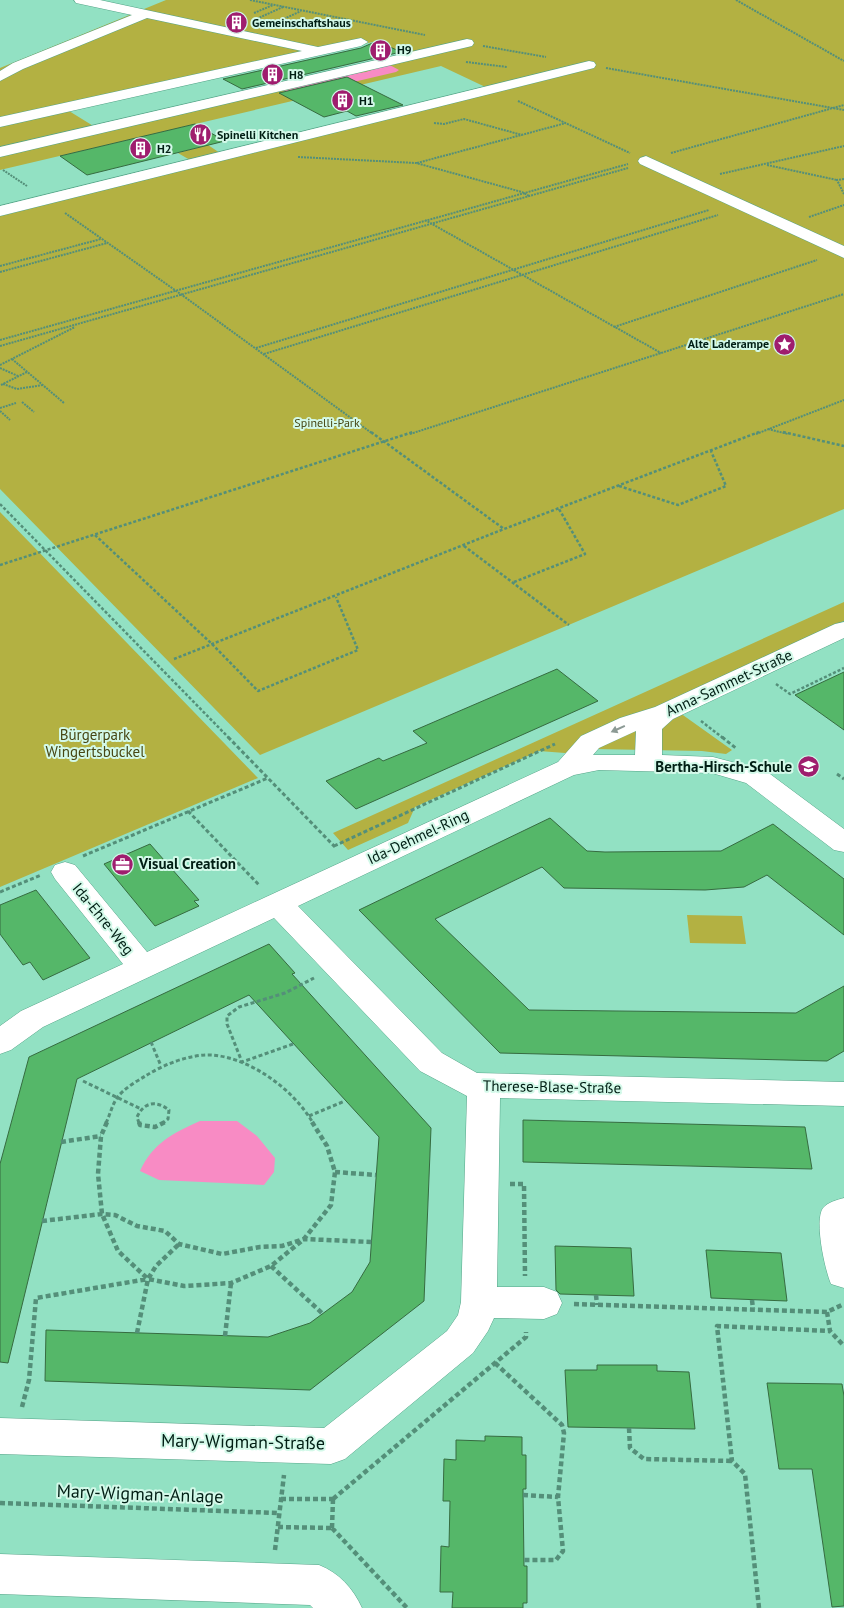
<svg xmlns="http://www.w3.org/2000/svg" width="844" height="1608" font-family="'PT Sans',sans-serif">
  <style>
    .green { fill: #b3b142; fill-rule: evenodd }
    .water { fill: #f88bc4 }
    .building { fill: #55b769; stroke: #366b40 }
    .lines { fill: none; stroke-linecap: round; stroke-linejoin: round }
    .minor-casing { stroke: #55a488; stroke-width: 1 }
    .path-far3 { stroke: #548f79; stroke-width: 2; stroke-dasharray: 2 1; stroke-linecap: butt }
    .path-far2 { stroke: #548f79; stroke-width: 2.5; stroke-dasharray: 3 2; stroke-linecap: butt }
    .path-far1 { stroke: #548f79; stroke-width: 3; stroke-dasharray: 4 2.5; stroke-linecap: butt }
    .path { stroke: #548f79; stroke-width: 4.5; stroke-dasharray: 5 3; stroke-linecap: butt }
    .minor { fill: #fff; fill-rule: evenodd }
    .oneway { fill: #8c9a95 }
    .labels { text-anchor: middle; stroke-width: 4; stroke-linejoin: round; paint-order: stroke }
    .far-poi-label { font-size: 12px; font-weight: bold; fill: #001e14; stroke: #d3f9e9; text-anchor: start }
    .far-park-label { font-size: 12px; fill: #474613; stroke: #d3f9e9 }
    .street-label { font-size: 15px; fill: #001e14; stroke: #d3f9e9 }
    .park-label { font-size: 15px; fill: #474613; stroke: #d3f9e9 }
    .poi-label { font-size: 15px; font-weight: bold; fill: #001e14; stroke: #d3f9e9; text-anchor: end }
    .near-street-label { font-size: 18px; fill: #001e14; stroke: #d3f9e9 }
  </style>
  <rect width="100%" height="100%" fill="#92e1c3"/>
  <path class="green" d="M166 0H844V509L260 755 0 489V216L496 92 441 66 0 170V68ZM377 41 405 54 95 127 69 111Z
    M208 145 220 153 190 160 178 153Z
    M0 512 258 778 0 887Z
    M844 602V621L666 703 732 750 726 754 702 751 594 749 565 753 539 751 415 807 408 823 348 850 333 833Z
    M687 915 742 916 746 944 690 943Z"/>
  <path class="water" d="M388 64 399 70 396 72 294 96 283 91 343 75 366 72Z
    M200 1121H237L257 1136 275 1158 274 1172 264 1185 159 1180 140 1171C153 1143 173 1133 200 1121Z"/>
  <path class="building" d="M377 41 401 52 242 89 223 79 361 48Z
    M347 77 403 105 356 116 347 111 324 117 279 93Z
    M195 124 225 141 87 175 60 156Z
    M557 669 598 701 356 809 326 781 379 758 383 761 427 743 413 731Z
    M844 672V730L795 695Z
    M550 818 587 851 605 852 721 851 773 824 844 879V935L767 875 744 887 705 890 564 888 542 867 435 919 529 1010 796 1013 844 986V1051L827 1061 500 1053 359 910Z
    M150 844 199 900 194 901 199 906 155 926 104 864Z
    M36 890 90 958 43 980 30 962 23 965 0 934V905Z
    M269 944 295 973 292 974 431 1128 424 1301 310 1390 45 1381 46 1330 268 1337 310 1323 352 1292 370 1262 379 1137 249 995 77 1079 8 1363 0 1362V1164L29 1057Z
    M523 1120 805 1127 812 1169 523 1162Z
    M555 1246 631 1248 634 1296 560 1294 556 1290Z
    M706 1250 781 1253 787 1301 711 1298Z
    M597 1365H657V1371L689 1372 695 1429 568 1427 565 1370H597Z
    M767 1383 842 1384 844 1396V1606L832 1607 812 1469H779Z
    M485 1436 522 1437V1455H526V1489H523L524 1566H527V1603H523V1608H452L453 1592H440L441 1546 449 1547 450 1501H443L444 1459 456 1460V1440L485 1441Z"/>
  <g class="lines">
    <defs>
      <path id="minor" d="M74 0H100L318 47 361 38 368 42 361 46 0 127V117L302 51 147 18 23 69 0 81V71L13 63 132 15 76 3Z
        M467 39 472 40 474 43 472 46 0 157V147Z
        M589 61 594 62 596 65 594 68 0 216V206Z
        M646 156 844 246V258L640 164 638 161 640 158Z
        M844 622V638L673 719 662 729V755L713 757 766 771 844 829V852L834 850 746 783 712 773 599 770 574 775 298 906 442 1053 477 1073 844 1082V1106L500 1098 497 1287H544L557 1292 562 1303 557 1314 544 1319 494 1318 488 1331 473 1353 345 1459 331 1464 0 1454V1418L324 1428 447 1331 458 1315 461 1302 467 1096 420 1071 274 918 43 1027 11 1050 0 1054V1026L21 1011 123 964 55 879 51 872 55 865 65 862 75 865 147 952 558 762 581 736 620 718 655 707 835 624ZM636 731 635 755H593L599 748Z
        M844 1198V1288L831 1284C825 1270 814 1221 823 1208 828 1202 837 1200 844 1198Z
        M0 1554 319 1565C339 1573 353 1588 362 1608H313L310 1605 0 1594Z"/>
    </defs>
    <use href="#minor" class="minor-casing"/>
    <path class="path-far3" d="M250 0 425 35
      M736 0 844 61
      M254 13 273 5
      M254 20 283 7
      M273 24 301 11
      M483 46 546 57
      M466 62 507 67
      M606 68 844 110
      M518 101 630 153
      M434 123 444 124 464 119 522 135
      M671 153 844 105
      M298 157 416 163 522 192 529 196
      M417 163 566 123
      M767 165 837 180
      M3 170 27 186
      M720 174 844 146
      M844 179 837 180 844 194
      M65 213 182 295 373 434
      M809 217 844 205
      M425 220 661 353
      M0 266 101 239
      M0 272 107 243
      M614 327 817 260
      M0 340 628 164
      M0 346 628 168
      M256 348 709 210
      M264 354 718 215
      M12 359 64 403
      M0 365 75 327
      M0 368 18 376
      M3 384 17 389 43 385
      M1 385 27 372
      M22 402 34 412
      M0 408 16 403
      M0 411 10 420
      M768 429 788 434
      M410 434 844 294
      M756 434 844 400"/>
    <path class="path-far2" d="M371 432 504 529
      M783 432 844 446
      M619 486 678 505 726 486 711 451
      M0 504 229 738
      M95 535 212 644 258 691 358 650 336 597
      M464 546 569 625
      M0 565 413 432
      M514 582 585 554 559 509
      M174 659 504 529 759 432
      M776 684 790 694 844 668
      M701 721 723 738"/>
    <path class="path-far1" d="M228 737 335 847
      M722 737 737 749
      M837 774 844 779
      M188 811 260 886
      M334 846 555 744
      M83 856 268 778
      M0 892 41 875
      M151 1042 161 1066
      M293 1044 242 1062 227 1024V1016L239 1007 285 993 314 978
      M83 1081 141 1109
      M309 1116 345 1101
      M106 1123C110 1115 112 1105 117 1098 123 1089 137 1081 147 1075 165 1064 190 1054 212 1055 251 1058 294 1090 313 1123
      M139 1123 137 1117C144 1102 156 1100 169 1110L168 1119 163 1123"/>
    <path class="path" d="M107 1122 101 1136 98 1174 102 1214 118 1251 148 1279 184 1286 231 1283 271 1266 304 1239 331 1205 335 1172 327 1146 312 1122
      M139 1122 140 1125 155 1127 165 1122
      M61 1142 101 1136
      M335 1172 376 1175
      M510 1184H524L525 1276
      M42 1221 102 1214 115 1215 137 1226 165 1231 179 1244 222 1254 260 1247 282 1246 304 1239 372 1242
      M271 1266 323 1314
      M596 1295 597 1305
      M752 1300 753 1309
      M574 1304 827 1312 844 1304
      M827 1312 830 1331 844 1346
      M137 1333 148 1279 156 1266 179 1244
      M225 1336 231 1283
      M495 1363 562 1425 564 1433 558 1497 563 1551 556 1560H523
      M22 1407 29 1380 36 1298 148 1279
      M629 1428 630 1448 644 1459 732 1461
      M523 1495 558 1497
      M281 1499H333
      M333 1499 526 1337V1332
      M0 1503 279 1513
      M278 1527 332 1528
      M332 1528 407 1608
      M332 1528 333 1499
      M275 1550 284 1475
      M759 1608 745 1474 732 1461 717 1326 830 1331"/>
    <use href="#minor" class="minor"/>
  </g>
  <defs><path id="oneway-solid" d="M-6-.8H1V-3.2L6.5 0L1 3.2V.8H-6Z" transform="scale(1.25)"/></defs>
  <use class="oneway" href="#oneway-solid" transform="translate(618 729) rotate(156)"/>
  <defs>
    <symbol id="building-disc" viewBox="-11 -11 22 22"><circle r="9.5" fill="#9f1d6e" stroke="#d3f9e9"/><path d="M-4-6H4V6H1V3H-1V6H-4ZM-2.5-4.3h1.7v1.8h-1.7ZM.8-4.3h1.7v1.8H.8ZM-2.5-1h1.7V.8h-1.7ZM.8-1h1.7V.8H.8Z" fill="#fff"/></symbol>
    <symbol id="restaurant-disc" viewBox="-11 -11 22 22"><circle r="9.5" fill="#9f1d6e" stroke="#d3f9e9"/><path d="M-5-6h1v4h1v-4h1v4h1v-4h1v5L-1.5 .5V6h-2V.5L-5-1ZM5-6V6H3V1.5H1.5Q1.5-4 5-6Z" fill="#fff"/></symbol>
    <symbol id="sight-disc" viewBox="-11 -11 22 22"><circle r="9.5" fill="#9f1d6e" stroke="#d3f9e9"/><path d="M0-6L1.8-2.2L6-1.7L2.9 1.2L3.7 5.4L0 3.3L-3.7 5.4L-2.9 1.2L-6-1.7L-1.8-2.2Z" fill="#fff"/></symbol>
    <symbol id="school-disc" viewBox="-11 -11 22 22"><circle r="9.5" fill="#9f1d6e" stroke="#d3f9e9"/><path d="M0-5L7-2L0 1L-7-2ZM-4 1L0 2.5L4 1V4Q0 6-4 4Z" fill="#fff"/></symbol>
    <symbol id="office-disc" viewBox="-11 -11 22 22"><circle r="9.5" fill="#9f1d6e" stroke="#d3f9e9"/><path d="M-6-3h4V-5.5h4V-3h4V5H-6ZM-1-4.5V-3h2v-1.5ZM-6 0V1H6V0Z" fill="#fff"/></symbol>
  </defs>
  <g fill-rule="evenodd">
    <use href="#building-disc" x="224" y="10" width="25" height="25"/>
    <use href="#building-disc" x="368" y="38" width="25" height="25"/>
    <use href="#building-disc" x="260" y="62" width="25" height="25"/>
    <use href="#building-disc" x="330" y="88" width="25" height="25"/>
    <use href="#restaurant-disc" x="188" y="122" width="25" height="25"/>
    <use href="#building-disc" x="128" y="136" width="25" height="25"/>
    <use href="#sight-disc" x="772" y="332" width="25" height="25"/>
    <use href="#school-disc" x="796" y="754" width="25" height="25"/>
    <use href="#office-disc" x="110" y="852" width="25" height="25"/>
  </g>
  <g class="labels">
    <g class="far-poi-label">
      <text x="252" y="27">Gemeinschaftshaus</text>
      <text x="397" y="54">H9</text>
      <text x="289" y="79">H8</text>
      <text x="359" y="105">H1</text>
      <text x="217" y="139">Spinelli Kitchen</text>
      <text x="157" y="153">H2</text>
      <text x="769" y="348" text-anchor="end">Alte Laderampe</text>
    </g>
    <g class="far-park-label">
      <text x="327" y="427">Spinelli-Park</text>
    </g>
    <g class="street-label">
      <text transform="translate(729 683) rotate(-25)" y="5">Anna-Sammet-Straße</text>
      <text transform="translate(418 837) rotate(-25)" y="5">Ida-Dehmel-Ring</text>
      <text transform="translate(103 919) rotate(51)" y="5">Ida-Ehre-Weg</text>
      <text transform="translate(552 1087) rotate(1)" y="5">Therese-Blase-Straße</text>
    </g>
    <g class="park-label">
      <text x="95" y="740">Bürgerpark<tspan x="95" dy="17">Wingertsbuckel</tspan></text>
    </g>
    <g class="poi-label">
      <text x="792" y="772">Bertha-Hirsch-Schule</text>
      <text x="139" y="869" text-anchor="start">Visual Creation</text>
    </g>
    <g class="near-street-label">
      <text transform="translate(243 1442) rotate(1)" y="6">Mary-Wigman-Straße</text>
      <text transform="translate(140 1494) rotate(2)" y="6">Mary-Wigman-Anlage</text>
    </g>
  </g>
</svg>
